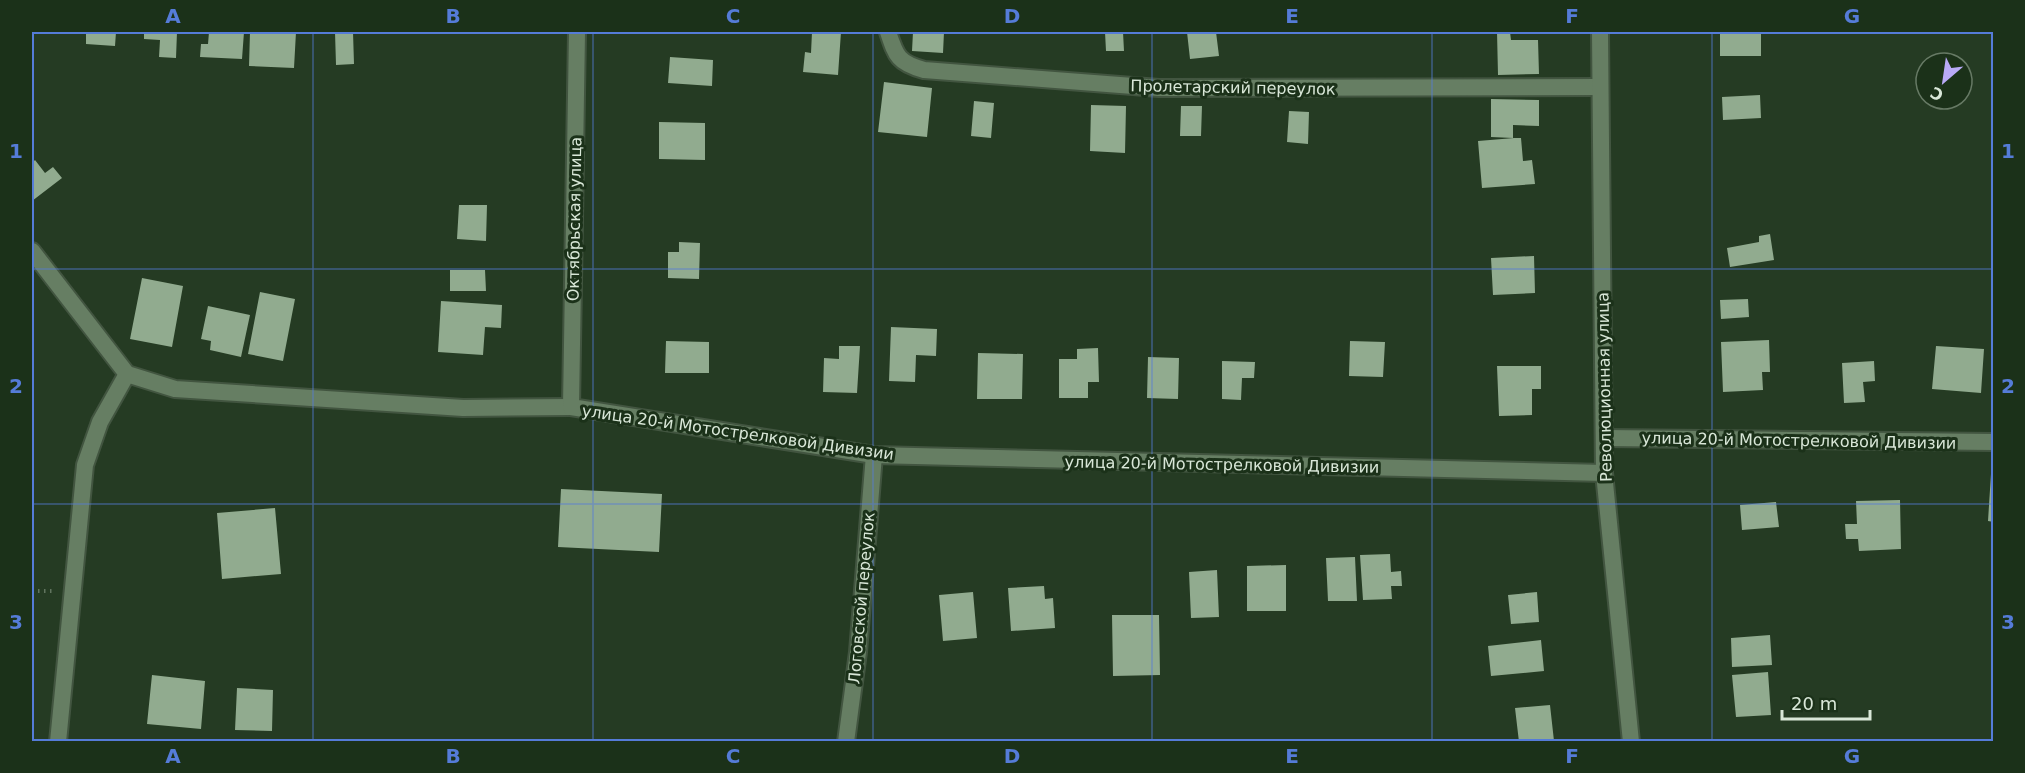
<svg xmlns="http://www.w3.org/2000/svg" width="2025" height="773" font-family="'DejaVu Sans',sans-serif">
  <style>
    .building { fill: #91ab8f }
    .lines { fill: none; stroke-linecap: round; stroke-linejoin: round }
    .minor-casing { stroke: #425540; stroke-width: 20 }
    .tertiary-casing { stroke: #425540; stroke-width: 20 }
    .secondary-casing { stroke: #425540; stroke-width: 20 }
    .path { stroke: #61745f; stroke-width: 4; stroke-dasharray: 1.5 4.5; stroke-linecap: butt }
    .minor { stroke: #667e63; stroke-width: 16 }
    .tertiary { stroke: #667e63; stroke-width: 16 }
    .secondary { stroke: #667e63; stroke-width: 16 }
    .grid { fill: none; stroke: #557cd8; stroke-width: 1.5; stroke-opacity: 0.55 }
    .labels { text-anchor: middle; stroke-width: 6; stroke-linejoin: round; paint-order: stroke }
    .street-label { font-size: 16px; fill: #d9e7d8; stroke: #1b3119 }
    .neatline { fill: none; stroke: #557cd8; stroke-width: 2 }
    .grid-label { font-size: 20px; text-anchor: middle; font-weight: bold; fill: #557cd8 }
  </style>
  <rect width="100%" height="100%" fill="#253b23"/>
  <path class="building" d="M86 32H116L115 46 86 44Z
    M144 32H177L176 58 159 57 160 40 144 39Z
    M209 32H244L242 59 200 57 201 44H208Z
    M250 32H296L294 68 249 66Z
    M335 32H353L354 64 336 65Z
    M812 32H841L838 75 803 72 805 52 811 53Z
    M913 32H944L943 53 912 51Z
    M1105 32H1123L1124 51H1106Z
    M1187 32H1216L1219 56 1190 59Z
    M1497 32H1510L1511 40H1538L1539 74 1498 75Z
    M1720 32H1761V56H1720Z
    M670 57 713 60 712 86 668 83Z
    M884 82 932 88 927 137 878 132Z
    M1760 95 1761 118 1723 120 1722 97Z
    M1491 99 1539 100V126L1513 125V138L1491 137Z
    M974 101 994 103 991 138 971 136Z
    M1091 105 1126 106 1125 153 1090 151Z
    M1181 106H1202L1201 136H1180Z
    M1289 111 1309 112 1308 144 1287 142Z
    M659 122 705 123V160L659 159Z
    M1514 138H1521L1523 161 1532 160 1535 184 1482 188 1478 141Z
    M35 160 45 173 53 167 62 178 32 201V163Z
    M459 205H487L486 241 457 239Z
    M1770 234 1774 260 1730 267 1727 248 1759 242V236Z
    M679 242 700 243 699 279 668 278V252H679Z
    M1534 256 1535 293 1493 295 1491 258Z
    M450 270H485L486 291H450Z
    M142 278 183 286 172 347 130 339Z
    M260 292 295 299 283 361 248 354Z
    M1748 299 1749 317 1721 319 1720 300Z
    M441 301 502 305 501 328 485 327 483 355 438 352Z
    M208 306 250 315 241 357 210 350 211 341 201 339Z
    M891 327 937 329 936 356 916 355 915 382 889 381Z
    M1769 340 1770 372H1762L1763 390 1723 392 1721 342Z
    M666 341 709 342V373H665Z
    M1350 341 1385 342 1383 377 1349 376Z
    M839 346H860L857 393 823 392 824 358 839 359Z
    M1936 346 1984 349 1981 393 1932 389Z
    M1098 348 1099 382H1088V398H1059V359H1077V349Z
    M978 353 1023 354 1022 399H977Z
    M1148 357 1179 358 1178 399 1147 398Z
    M1222 361 1255 362 1254 378H1242L1241 400 1222 399Z
    M1874 361 1875 381 1863 382 1865 402 1844 403 1842 363Z
    M1497 366H1541V389H1532V415L1499 416Z
    M1991 474H1994V522L1988 521Z
    M561 489 662 494 659 552 558 547Z
    M1900 500 1901 549 1859 551 1858 539H1846L1845 524H1857L1856 501Z
    M1776 502 1779 527 1742 530 1740 505Z
    M275 508 281 574 222 579 217 513Z
    M1390 554 1391 572 1401 571 1402 586H1391L1392 599 1363 600 1360 555Z
    M1355 557 1357 601H1328L1326 558Z
    M1286 565V611H1247V566Z
    M1217 570 1219 617 1191 618 1189 572Z
    M1044 586 1045 599 1053 598 1055 628 1011 631 1008 588Z
    M973 592 977 638 943 641 939 595Z
    M1537 592 1539 622 1511 624 1508 595Z
    M1112 615H1159L1160 675 1113 676Z
    M1770 635 1772 665 1732 667 1731 638Z
    M1541 640 1544 671 1491 676 1488 646Z
    M1768 672 1771 715 1736 717 1732 675Z
    M152 675 205 681 201 729 147 724Z
    M237 688 273 690 272 731 235 730Z
    M1550 705 1554 741 1519 742 1515 708Z"/>
  <g class="lines">
    <defs>
      <path id="minor" d="M888 32C896 56 898 63 924 70L1159 88 1600 87
        M32 251 127 374 175 389 463 408 571 407
        M1604 438 1994 442
        M58 742 85 465 100 422 127 374
        M846 742 858 652 874 455"/>
      <path id="tertiary" d="M1600 32 1604 473"/>
      <path id="secondary" d="M577 32 571 407 874 455 1604 473 1631 742"/>
    </defs>
    <use href="#minor" class="minor-casing"/>
    <use href="#tertiary" class="tertiary-casing"/>
    <use href="#secondary" class="secondary-casing"/>
    <path class="path" d="M32 591H52"/>
    <use href="#minor" class="minor"/>
    <use href="#tertiary" class="tertiary"/>
    <use href="#secondary" class="secondary"/>
  </g>
  <path class="grid" d="M313 32V742M593 32V742M873 32V742M1152 32V742M1432 32V742M1712 32V742M32 269H1994M32 504H1994"/>
  <g class="labels">
    <g class="street-label">
      <text transform="translate(1233 87) rotate(1)" y="6">Пролетарский переулок</text>
      <text transform="translate(574 219) rotate(-89)" y="6">Октябрьская улица</text>
      <text transform="translate(1604 387) rotate(-91)" y="6">Революционная улица</text>
      <text transform="translate(738 432) rotate(8)" y="6">улица 20-й Мотострелковой Дивизии</text>
      <text transform="translate(1799 440) rotate(1)" y="6">улица 20-й Мотострелковой Дивизии</text>
      <text transform="translate(1222 464) rotate(1)" y="6">улица 20-й Мотострелковой Дивизии</text>
      <text transform="translate(861 598) rotate(-85)" y="6">Логовской переулок</text>
    </g>
  </g>
  <rect width="2025" height="773" fill="none" stroke="#1b3119" stroke-width="66"/>
  <g transform="translate(1944 81) rotate(209)"><circle r="28" fill="#1b3119" stroke="#677a65" stroke-width="1.5"/>
  <path d="M0-4.5L10 22L0 15L-10 22Z" fill="#b9aaf7"/>
  <text y="-9" font-size="16" font-weight="bold" text-anchor="middle" fill="#d9e7d8">С</text>
  </g>
  <path d="M1782 710v9h88v-9" fill="none" stroke="#d9e7d8" stroke-width="3"/>
  <text x="1791" y="710" font-size="18" fill="#d9e7d8" stroke="#1b3119" stroke-width="4.5" paint-order="stroke">20 m</text>
  <rect x="33" y="33" width="1959" height="707" class="neatline"/>
  <g class="grid-label">
    <text x="173" y="23">A</text>
    <text x="453" y="23">B</text>
    <text x="733" y="23">C</text>
    <text x="1012" y="23">D</text>
    <text x="1292" y="23">E</text>
    <text x="1572" y="23">F</text>
    <text x="1852" y="23">G</text>
    <text x="16" y="158">1</text>
    <text x="2008" y="158">1</text>
    <text x="16" y="393">2</text>
    <text x="2008" y="393">2</text>
    <text x="16" y="629">3</text>
    <text x="2008" y="629">3</text>
    <text x="173" y="763">A</text>
    <text x="453" y="763">B</text>
    <text x="733" y="763">C</text>
    <text x="1012" y="763">D</text>
    <text x="1292" y="763">E</text>
    <text x="1572" y="763">F</text>
    <text x="1852" y="763">G</text>
  </g>
</svg>
